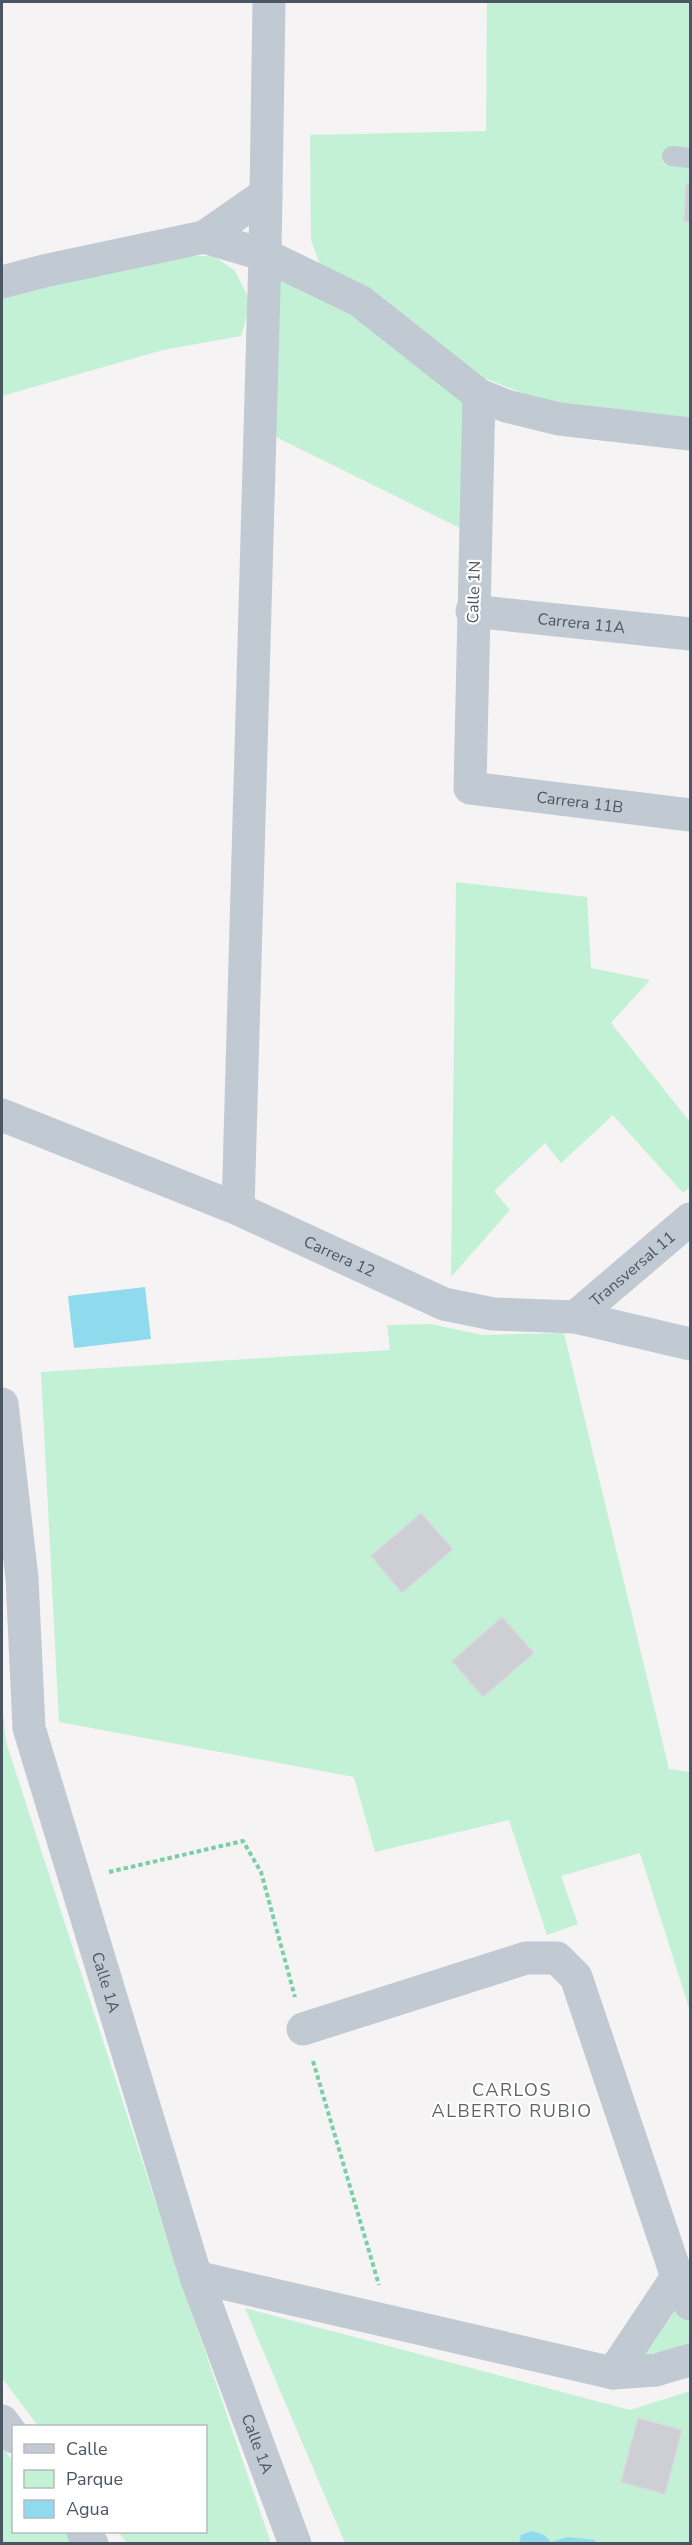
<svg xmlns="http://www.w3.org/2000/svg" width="692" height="2545" font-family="'Nunito Sans',sans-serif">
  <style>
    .green { fill: #c3f1d5 }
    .water { fill: #90daee }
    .building { fill: #cdcfd5; stroke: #d7d9de; stroke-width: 1.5 }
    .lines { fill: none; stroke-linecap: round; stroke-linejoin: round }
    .path { stroke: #7ad0a6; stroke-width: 4; stroke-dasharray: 4.5 3; stroke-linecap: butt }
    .service { stroke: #c1cad2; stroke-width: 20 }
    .minor { stroke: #c1cad2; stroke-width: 33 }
    .labels { text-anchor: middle; stroke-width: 4.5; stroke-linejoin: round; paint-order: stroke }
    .street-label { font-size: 16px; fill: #4a5661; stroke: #fff }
    .neighbourhood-label { font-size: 18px; letter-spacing: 1.5px; fill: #5f6368; stroke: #fff }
  </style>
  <rect width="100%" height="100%" fill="#f5f3f3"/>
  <path class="green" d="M487 2H690V420L539 400 482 377 323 273 311 240 310 135 486 131Z
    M183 256H214L235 271 251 303 241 336 163 350 2 396V299L88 276Z
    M275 273 356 316 467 397 466 531 274 436Z
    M456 882 587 897 591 968 650 980 611 1023 690 1122V1187L683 1193 613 1115 561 1163 545 1143 494 1191 510 1210 451 1277Z
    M431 1324 482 1335 564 1333 669 1769 690 1772V2011L640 1853 561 1876 578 1924 547 1935 509 1820 375 1852 354 1777 59 1722 41 1372 390 1350 387 1325Z
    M2 1704 6 1742 184 2290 271 2543H127L118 2532H206V2426H38L2 2378Z
    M676 2291 690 2324V2347L636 2356Z
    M245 2308 630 2410 690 2391V2543H345Z
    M2 2446 13 2462 14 2532H67L76 2543H2Z"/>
  <path class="water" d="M145 1287 151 1339 74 1348 68 1296Z
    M532 2531 544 2535 551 2542 568 2537 595 2540 596 2543H519L521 2535Z"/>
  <path class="building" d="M686 184H690V222L684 221Z
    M421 1513 453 1549 402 1593 371 1556Z
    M502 1617 534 1653 483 1697 452 1661Z
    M638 2418 682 2430 665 2494 621 2482Z"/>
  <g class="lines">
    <path class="path" d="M109 1872 243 1841 261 1872 295 1997
      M313 2061 379 2285"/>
    <path class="service" d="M672 156 690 158"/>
    <g class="minor">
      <path d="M204 237 265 255 360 301 479 395 506 406 559 419 690 434"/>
      <path d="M2 282 44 271 204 237 266 194"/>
      <path id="s1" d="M479 395 470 788 690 815"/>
      <path id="s2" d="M472 611 690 634"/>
      <path id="s3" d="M2 1115 238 1209 444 1304 493 1314 575 1317 690 1344"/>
      <path d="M238 1209 265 255 269 2"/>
      <path id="s4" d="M575 1317 690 1219"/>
      <path id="s5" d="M2 1404 22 1578 29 1728 196 2277 295 2544"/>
      <path d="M303 2029 526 1958H557L576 1977 677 2277 690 2304"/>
      <path d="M196 2277 613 2373 656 2370 690 2360"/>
      <path d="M613 2373 677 2277"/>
      <path d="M2 2421 14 2437"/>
      <path d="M83 2532 92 2544"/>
    </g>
  </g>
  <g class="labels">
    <g class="street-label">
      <text transform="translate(473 592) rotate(-88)" y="6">Calle 1N</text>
      <text dy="6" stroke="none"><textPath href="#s2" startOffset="110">Carrera 11A</textPath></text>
      <text dy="6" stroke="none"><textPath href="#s1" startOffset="504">Carrera 11B</textPath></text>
      <text dy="6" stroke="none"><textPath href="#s3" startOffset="366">Carrera 12</textPath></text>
      <text dy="6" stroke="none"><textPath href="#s4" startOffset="75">Transversal 11</textPath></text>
      <text dy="6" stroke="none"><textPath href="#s5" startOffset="591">Calle 1A</textPath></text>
      <text dy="6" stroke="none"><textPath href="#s5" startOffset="1077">Calle 1A</textPath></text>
    </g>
    <g class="neighbourhood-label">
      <text x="512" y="2096">CARLOS<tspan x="512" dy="21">ALBERTO RUBIO</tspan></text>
    </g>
  </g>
  <rect width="692" height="2545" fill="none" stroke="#4a5661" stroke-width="6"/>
  <rect x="12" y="2425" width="195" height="108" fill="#ffffff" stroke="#b7bbc0" stroke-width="1.5"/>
  <rect x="24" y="2444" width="30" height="9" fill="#c1cad2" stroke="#b7bbc0" stroke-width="1.5"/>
  <text x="66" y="2455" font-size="18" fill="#4a5661">Calle</text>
  <rect x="24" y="2470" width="30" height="18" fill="#c3f1d5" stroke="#b7bbc0" stroke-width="1.5"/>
  <text x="66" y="2485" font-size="18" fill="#4a5661">Parque</text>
  <rect x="24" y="2500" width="30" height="18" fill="#90daee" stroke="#b7bbc0" stroke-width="1.5"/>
  <text x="66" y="2515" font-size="18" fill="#4a5661">Agua</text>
</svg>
